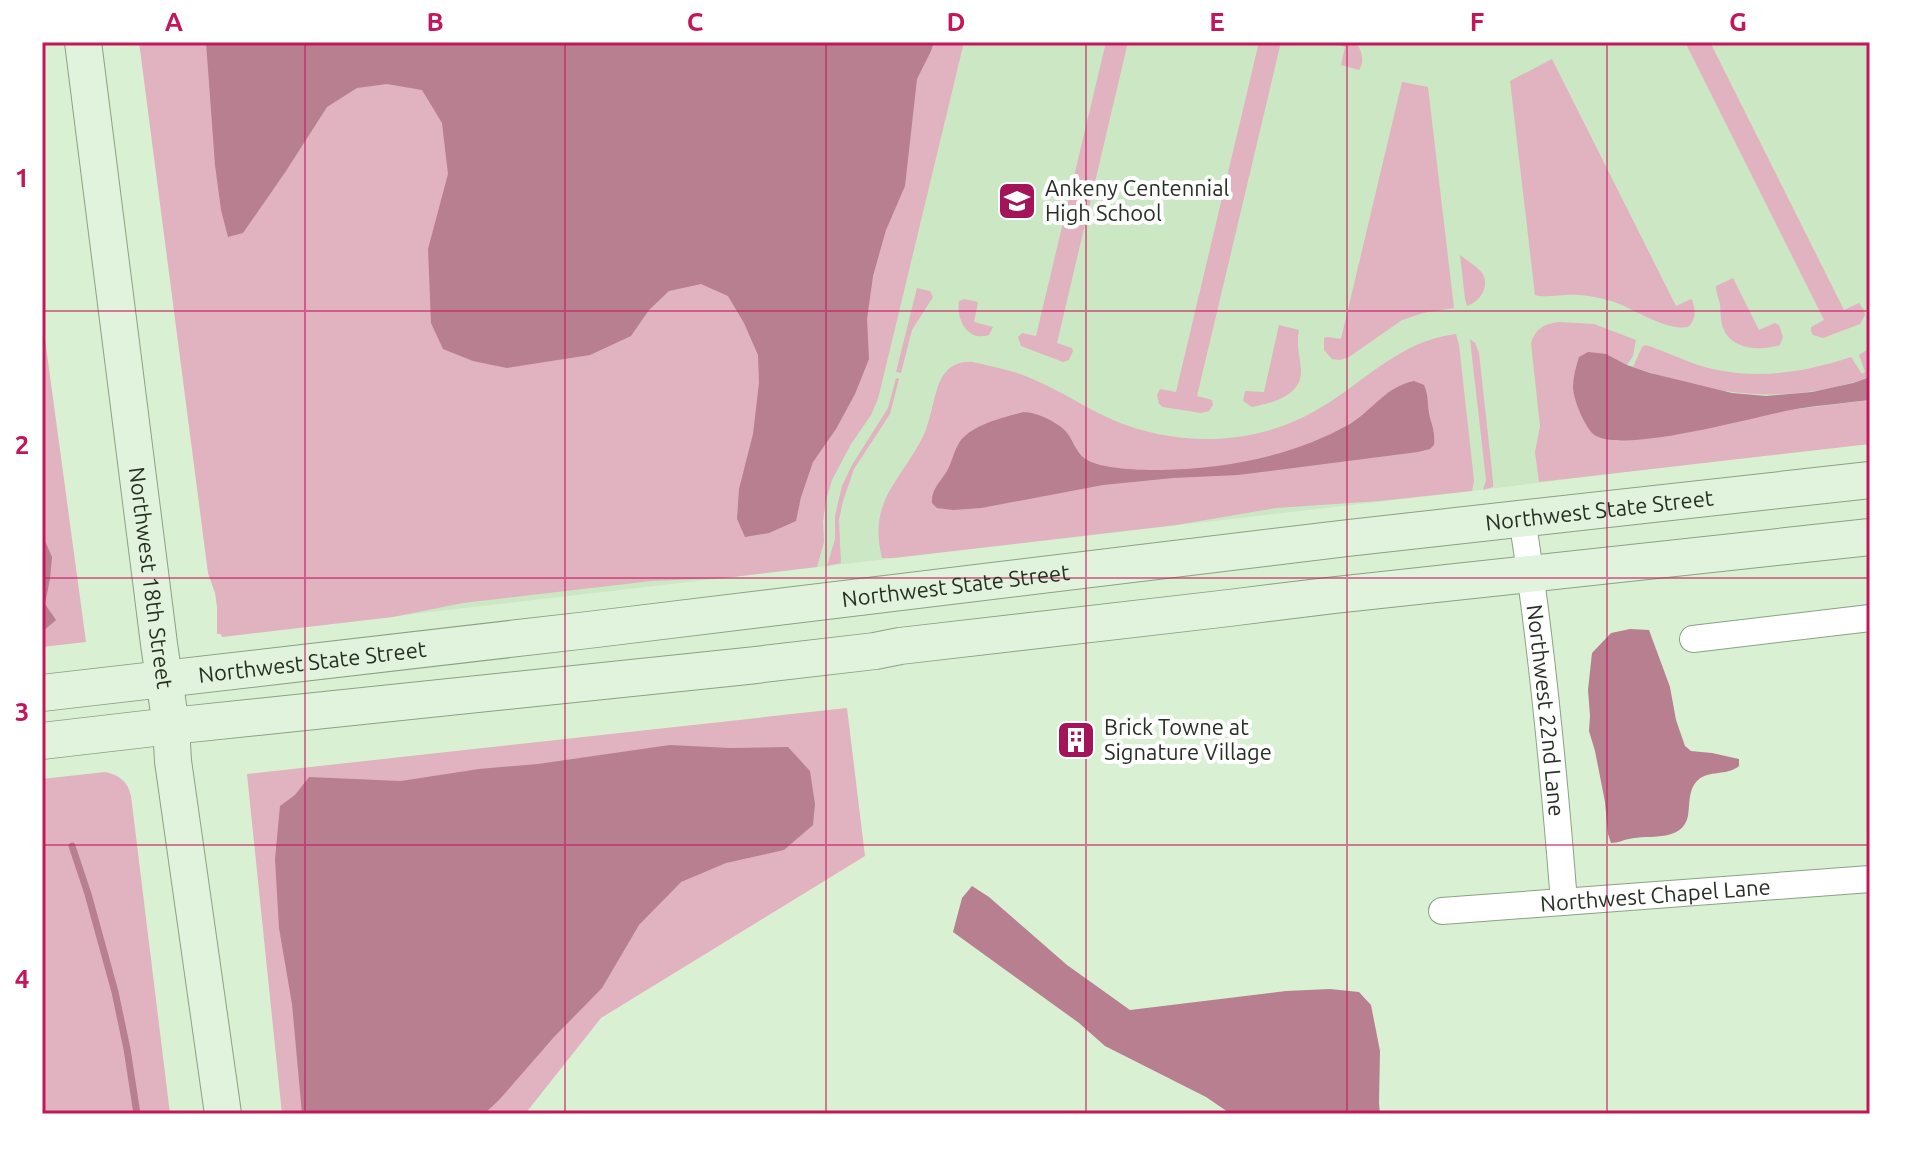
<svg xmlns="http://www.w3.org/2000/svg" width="1912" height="1156" font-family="Ubuntu,sans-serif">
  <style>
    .built { fill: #cbe7c4 }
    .green { fill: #e1b2c0 }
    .water { fill: #b77f90 }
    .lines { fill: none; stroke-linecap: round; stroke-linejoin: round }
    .stream { stroke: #b77f90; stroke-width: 7 }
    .minor-casing { stroke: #8ba186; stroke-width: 28 }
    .secondary-casing { stroke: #8ba186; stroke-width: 38 }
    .minor { stroke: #fff; stroke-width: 26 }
    .secondary { stroke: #e1f3dc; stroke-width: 36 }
    .grid { fill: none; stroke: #c2185b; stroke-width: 2; stroke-opacity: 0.55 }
    .labels { text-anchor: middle; stroke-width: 8; stroke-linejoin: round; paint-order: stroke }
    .poi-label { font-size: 22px; fill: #273025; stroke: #fff; text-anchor: start }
    .street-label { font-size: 22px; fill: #273025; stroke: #fff }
    .neatline { fill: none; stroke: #c2185b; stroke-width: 3 }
    .grid-label { font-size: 26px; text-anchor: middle; font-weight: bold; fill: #c2185b }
  </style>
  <rect width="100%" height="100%" fill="#d9f0d3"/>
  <path class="built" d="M144 42H1870V442L1472 491 249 633Z"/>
  <path class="green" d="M139 42H964L878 399 871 415 851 444 832 480 826 500 823 521 824 542 817 567 725 578 651 581 463 603 393 617 222 637 221 634H217V607L215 593 208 573Z
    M1106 42H1128L1057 343 1072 348 1073 351 1069 360 1063 362 1021 346 1018 337 1022 333 1036 336Z
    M1259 42H1281L1197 396 1212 400 1213 405 1209 411 1201 413 1163 407 1159 404 1157 395 1160 389 1176 392Z
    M1327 42H1355C1362 49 1365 62 1359 70L1341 65 1345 47Z
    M1685 42H1710L1844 310 1859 303 1864 310 1865 315 1860 324 1823 338 1813 335 1811 331V327L1824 320Z
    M1552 59 1676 306 1691 299 1692 300C1696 310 1696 320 1688 327 1664 331 1634 308 1611 301 1597 297 1581 294 1566 295 1555 295 1545 298 1535 295L1510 81Z
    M1402 82 1428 87 1454 308 1423 313 1402 320 1349 357 1340 360 1332 359 1324 350V338L1327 337 1341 339Z
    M1460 255C1466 260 1477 266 1482 273 1491 287 1479 302 1467 306L1465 299Z
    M1733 278 1759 330 1775 323 1779 325 1783 337 1780 345C1762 351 1733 350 1724 330 1720 322 1721 313 1720 305 1719 298 1716 293 1716 286Z
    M917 288 930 291 933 297 912 330 901 373 896 372Z
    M964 299 978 302 974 322 993 327 989 335C968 342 956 320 959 301Z
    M42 317 86 642 42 647Z
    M1559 322 1594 324 1636 340 1633 356 1627 365 1606 354 1573 390 1587 426 1797 409 1870 400V444L1539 482 1535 452 1540 426 1531 343C1536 328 1544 324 1559 322Z
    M1279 325 1299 330C1296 348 1300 354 1301 370 1302 396 1272 403 1252 407L1243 401 1245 391 1264 392Z
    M1456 334 1459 345 1474 480 1472 491 1379 501 1276 508 1176 525 893 558H882C867 498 904 479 925 432 932 416 935 384 945 373 952 364 962 361 973 362 994 367 1017 371 1037 381 1063 392 1087 409 1113 420 1177 447 1252 446 1313 412 1363 385 1397 341 1456 334Z
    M1470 339 1475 343 1479 353 1493 481V487L1483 490 1486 480Z
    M1645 345C1663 350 1680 359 1698 365 1749 381 1800 374 1851 357L1862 374 1865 372 1859 355 1870 348V377C1785 406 1717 396 1633 367L1642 347Z
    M896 378 899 379 890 414 854 469 843 501 839 520 841 563 827 566 835 539V516L842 486 852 465 888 408Z
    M847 708 865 856 601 1018 525 1114H282L247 774Z
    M105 772C120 775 128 782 131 796L170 1114H42V779Z"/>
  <path class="water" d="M206 42H934L931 51 917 79 905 186 886 230 873 276 867 319 869 359 855 394 836 429 813 462 801 497 796 521 769 533 745 537 737 519 739 489 753 434 759 383 758 355 744 323 728 296 701 284 669 291 649 310 631 336 590 355 507 368 473 361 443 349 431 323 428 249 448 174 442 123 422 90 387 84 357 88 327 107 286 171 243 233 228 237 221 210 215 165Z
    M1588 352 1606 354 1627 365 1650 373 1732 393 1766 396 1812 392 1853 383 1870 377V400C1846 403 1821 405 1796 409 1755 416 1630 453 1596 436 1586 431 1573 399 1573 387 1573 377 1576 367 1579 357Z
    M1414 381 1424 385C1429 396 1427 406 1430 418 1433 427 1435 435 1434 445L1430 449 1418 452 1238 475 1173 478 1103 485 981 508 953 510 937 508 932 503C931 490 940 482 947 471 952 462 954 451 959 443 969 427 995 420 1012 415 1016 414 1020 413 1024 412 1036 412 1060 423 1067 433 1073 440 1076 452 1084 458 1100 470 1142 470 1162 470 1226 469 1293 456 1350 424 1374 409 1385 387 1414 381Z
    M42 534 52 557 50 579 45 604 56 620 42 632Z
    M1630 629 1649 630 1670 687 1676 720 1685 746 1691 751 1712 753 1739 759V766C1727 776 1709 770 1698 780 1688 789 1690 804 1688 816 1682 843 1649 834 1629 839 1622 840 1619 843 1611 843L1608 834 1605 802 1595 751 1589 731 1590 716 1588 690 1592 653 1611 633Z
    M670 745 730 748 788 747 810 771 815 804 813 825 784 850 726 863 681 882 639 925 602 988 554 1037 499 1100 484 1114H302L292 1004 279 928 275 859 280 806 295 795 309 777 401 781 479 769 538 764Z
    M972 886 989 897 1067 965 1130 1010 1286 991 1330 989 1359 992 1371 1005 1380 1051 1379 1103 1380 1114H1231L1206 1097 1105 1046 1079 1023 953 932 962 898Z"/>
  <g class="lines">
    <path class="stream" d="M72 846 88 894 115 992 127 1049 137 1114"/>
    <defs>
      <g id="minor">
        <path id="s1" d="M1522 518C1542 645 1554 774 1564 902"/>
        <path d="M1693 639 1870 618"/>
        <path id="s2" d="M1442 911 1870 879"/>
      </g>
      <g id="secondary">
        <path id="s3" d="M83 42 159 644 171 726 173 761 223 1114"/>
        <path id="s4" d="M42 693 588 630 1348 538 1870 480"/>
        <path d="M42 741 171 726 747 666 875 651 900 646 1229 608 1335 595 1870 537"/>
      </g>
    </defs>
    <use href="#minor" class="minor-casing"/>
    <use href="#secondary" class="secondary-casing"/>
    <use href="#minor" class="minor"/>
    <use href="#secondary" class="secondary"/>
  </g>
  <path class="grid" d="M305 42V1114M565 42V1114M826 42V1114M1086 42V1114M1347 42V1114M1607 42V1114M42 311H1870M42 578H1870M42 845H1870"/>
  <defs>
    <symbol id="school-square" viewBox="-11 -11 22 22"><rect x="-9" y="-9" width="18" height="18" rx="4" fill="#a31458" stroke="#fff"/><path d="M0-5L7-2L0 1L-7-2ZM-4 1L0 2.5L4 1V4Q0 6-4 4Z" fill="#fff"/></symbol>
    <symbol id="building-square" viewBox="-11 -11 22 22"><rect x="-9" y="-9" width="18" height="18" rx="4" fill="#a31458" stroke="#fff"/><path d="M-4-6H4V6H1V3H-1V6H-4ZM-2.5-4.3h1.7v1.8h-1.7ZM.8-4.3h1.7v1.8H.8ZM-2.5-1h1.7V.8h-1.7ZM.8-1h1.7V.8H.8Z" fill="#fff"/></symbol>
  </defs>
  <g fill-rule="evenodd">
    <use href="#school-square" x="995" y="179" width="44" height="44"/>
    <use href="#building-square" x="1054" y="718" width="44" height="44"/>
  </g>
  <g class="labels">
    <g class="poi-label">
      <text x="1045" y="196">Ankeny Centennial<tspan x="1045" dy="25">High School</tspan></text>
      <text x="1104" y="735">Brick Towne at<tspan x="1104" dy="25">Signature Village</tspan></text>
    </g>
    <g class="street-label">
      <text dy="8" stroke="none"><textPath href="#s4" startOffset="1568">Northwest State Street</textPath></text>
      <text dy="8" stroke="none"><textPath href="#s3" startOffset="540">Northwest 18th Street</textPath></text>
      <text dy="8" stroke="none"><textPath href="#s4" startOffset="920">Northwest State Street</textPath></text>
      <text dy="8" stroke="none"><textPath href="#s4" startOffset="272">Northwest State Street</textPath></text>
      <text dy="8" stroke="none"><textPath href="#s1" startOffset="194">Northwest 22nd Lane</textPath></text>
      <text dy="8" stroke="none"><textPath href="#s2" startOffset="214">Northwest Chapel Lane</textPath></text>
    </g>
  </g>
  <rect width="1912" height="1156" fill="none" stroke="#ffffff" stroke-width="88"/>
  <rect x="44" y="44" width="1824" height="1068" class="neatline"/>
  <g class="grid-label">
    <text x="174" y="31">A</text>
    <text x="435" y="31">B</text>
    <text x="695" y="31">C</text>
    <text x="956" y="31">D</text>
    <text x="1217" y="31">E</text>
    <text x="1477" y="31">F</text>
    <text x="1738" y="31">G</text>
    <text x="22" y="187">1</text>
    <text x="22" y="454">2</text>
    <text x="22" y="721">3</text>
    <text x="22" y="988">4</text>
  </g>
</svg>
